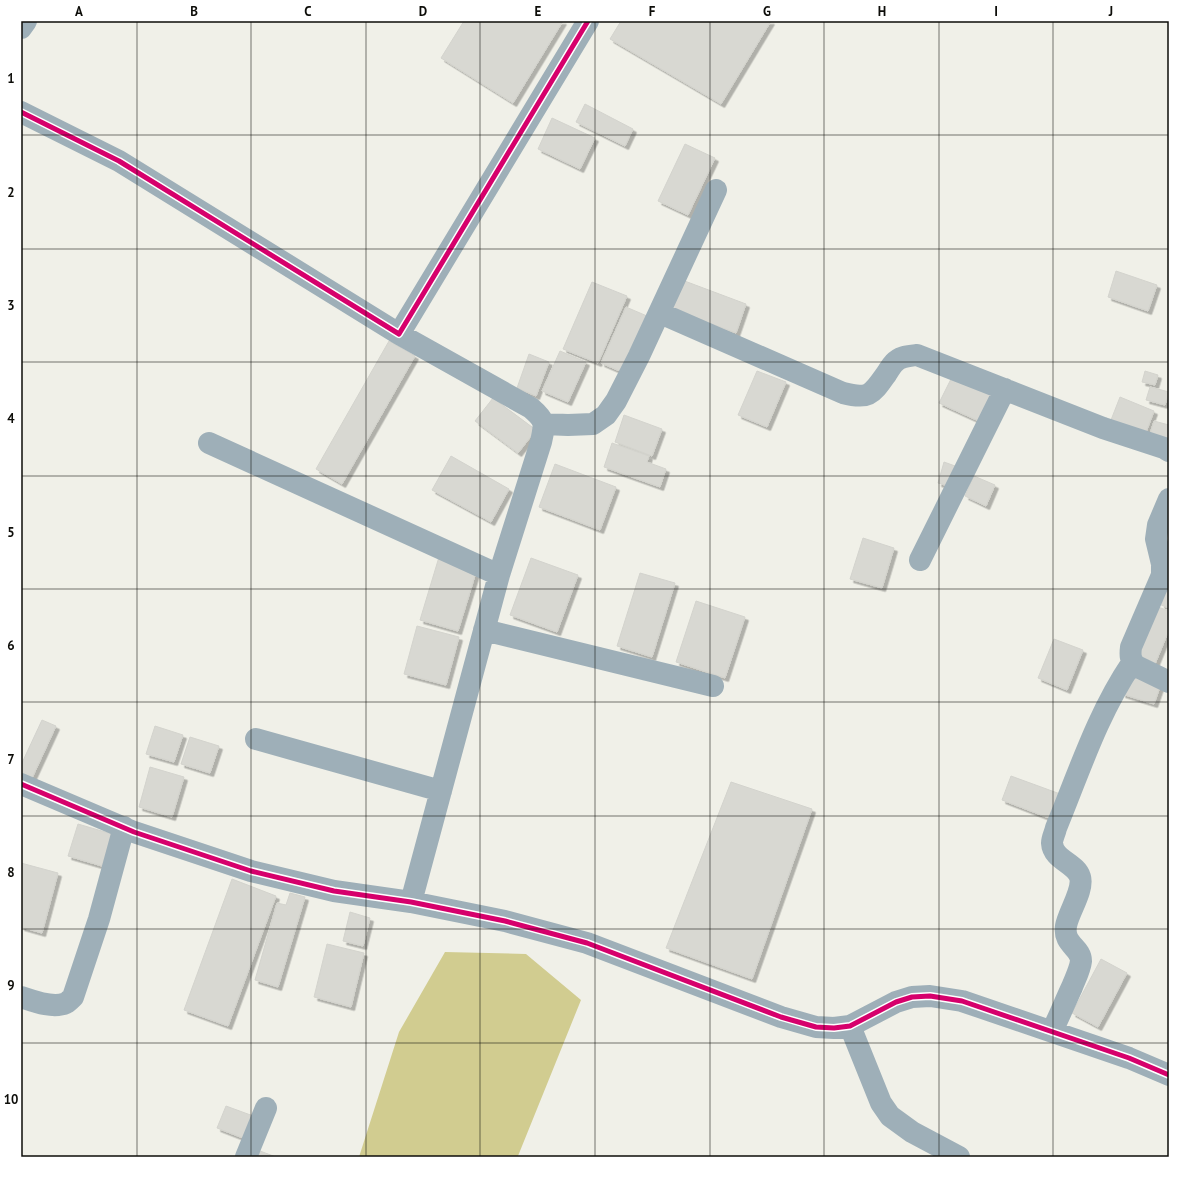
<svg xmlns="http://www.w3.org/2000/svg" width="1190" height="1178" font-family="'PT Sans',sans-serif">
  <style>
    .water { fill: #d1cc90 }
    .building { fill: #d8d8d2; stroke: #d3d3cd; filter: url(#shadow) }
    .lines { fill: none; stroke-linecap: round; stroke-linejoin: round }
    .minor { stroke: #9eafb8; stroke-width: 22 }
    .cycleway-casing { stroke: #fff; stroke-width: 8 }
    .cycleway { stroke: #d6006c; stroke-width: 5 }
    .grid { fill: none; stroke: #0d0d09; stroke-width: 1; stroke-opacity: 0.55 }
    .neatline { fill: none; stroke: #0d0d09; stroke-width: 1.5 }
    .grid-label { font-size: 13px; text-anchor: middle; font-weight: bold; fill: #0d0d09 }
  </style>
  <defs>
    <filter id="shadow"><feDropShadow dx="3.5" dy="3.5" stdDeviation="0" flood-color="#0004"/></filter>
  </defs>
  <rect width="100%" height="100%" fill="#f0f0e8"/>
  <path class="water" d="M445 952 526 954 581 1000 518 1156 519 1157H359L399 1032Z"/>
  <path class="building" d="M464 21H563L513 103 441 58Z
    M621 21H771L721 104 610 39Z
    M585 104 633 129 625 146 576 122Z
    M552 118 595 138 580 169 538 149Z
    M685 144 715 158 688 215 658 201Z
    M1116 271 1157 285 1148 311 1108 297Z
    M682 280 746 304 736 333 672 309Z
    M592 282 627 296 598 363 563 349Z
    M626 307 647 316 622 372 601 363Z
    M389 341 415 356 342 484 316 469Z
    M560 351 586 362 568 402 542 391Z
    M529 354 549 362 536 396 517 388Z
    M757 371 786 382 767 427 738 415Z
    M1145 371 1158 375 1155 385 1142 382Z
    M954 373 995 391 981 422 939 403Z
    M1150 387 1169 392 1165 405 1146 400Z
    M1120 397 1154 411 1145 435 1111 420Z
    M493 398 536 430 518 453 475 421Z
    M624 415 662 429 652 456 615 442Z
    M1154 421 1169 425V444L1149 437Z
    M612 443 649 456 647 462 666 469 660 487 604 467Z
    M451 456 509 489 491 522 432 490Z
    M944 462 958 467 952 487 938 483Z
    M555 464 616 487 600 530 539 507Z
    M974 476 995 485 986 506 965 496Z
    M863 538 894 548 882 588 850 579Z
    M439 557 477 569 458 631 420 620Z
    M531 558 578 575 557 632 510 615Z
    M640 573 675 583 652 657 617 646Z
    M1168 588H1169V608L1161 605Z
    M696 601 745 617 725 678 676 662Z
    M1158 607 1169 611V630L1155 664 1137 657Z
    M417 626 459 637 446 685 404 674Z
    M1054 639 1083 650 1067 690 1038 678Z
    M1129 674 1161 684 1154 704 1122 694Z
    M42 720 56 726 32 778 21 772V765Z
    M155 726 183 735 174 762 146 754Z
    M190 737 219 746 210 773 181 764Z
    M150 767 184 777 172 817 139 807Z
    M1011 776 1063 795 1054 820 1002 800Z
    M731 782 812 809 752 979 666 948Z
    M78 824 112 834 102 866 68 856Z
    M21 863 58 873 42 933 21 927Z
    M232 879 276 896 228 1026 184 1010Z
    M290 893 305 897 278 987 255 980 277 903 286 905Z
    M350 912 370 918 363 946 343 941Z
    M327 944 364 953 351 1007 314 997Z
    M1101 959 1127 973 1098 1027 1072 1013Z
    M226 1106 256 1117 248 1140 217 1128Z
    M260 1151 276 1157H258Z"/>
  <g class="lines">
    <path class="minor" d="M21 28 26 21
      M21 112 119 161 399 334 588 21
      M660 313 843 393C870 400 872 394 887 373 889 370 891 366 894 363 900 356 909 356 917 355L1103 428 1164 448 1169 451
      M399 334 531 408C546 421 545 423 541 442L499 575 411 902
      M544 424 568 425 593 424 606 415 616 401 639 356 716 190
      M209 443 499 575
      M1169 499 1158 525 1156 539 1162 564V575L1131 647C1130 655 1130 660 1136 666L1169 682
      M920 560 1005 389
      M484 630 713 686
      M256 739 441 791
      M21 784 134 832 251 871 334 891 411 902 505 921 587 943 781 1017 816 1027 834 1028 850 1026 896 1002 912 997 930 996 962 1001 1129 1058 1169 1075
      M21 997C33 1001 53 1009 66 1003 68 1002 71 999 73 997L99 919 124 827
      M850 1026 881 1103 890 1116 912 1132 959 1157
      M1052 1031C1059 1017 1065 1002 1072 987 1075 979 1080 970 1081 961 1081 947 1063 945 1066 926 1068 913 1084 890 1080 877 1076 863 1053 860 1052 843 1052 838 1055 833 1056 828 1079 772 1098 713 1132 663
      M246 1157 266 1108"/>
    <defs>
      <path id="cycleway" d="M21 112 119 161 399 334 588 21
        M21 784 134 832 251 871 334 891 411 902 505 921 587 943 781 1017 816 1027 834 1028 850 1026 896 1002 912 997 930 996 962 1001 1129 1058 1169 1075"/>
    </defs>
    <use href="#cycleway" class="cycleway-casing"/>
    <use href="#cycleway" class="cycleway"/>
  </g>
  <path class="grid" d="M137 21V1157M251 21V1157M366 21V1157M480 21V1157M595 21V1157M710 21V1157M824 21V1157M939 21V1157M1053 21V1157M21 135H1169M21 249H1169M21 362H1169M21 476H1169M21 589H1169M21 702H1169M21 816H1169M21 929H1169M21 1043H1169"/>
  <rect width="1190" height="1178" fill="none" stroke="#ffffff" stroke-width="44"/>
  <rect x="22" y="22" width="1146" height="1134" class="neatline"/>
  <g class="grid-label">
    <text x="79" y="16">A</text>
    <text x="194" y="16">B</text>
    <text x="308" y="16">C</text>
    <text x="423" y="16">D</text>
    <text x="538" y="16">E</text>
    <text x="652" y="16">F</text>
    <text x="767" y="16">G</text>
    <text x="882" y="16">H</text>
    <text x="996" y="16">I</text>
    <text x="1111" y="16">J</text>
    <text x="11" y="83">1</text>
    <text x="11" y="197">2</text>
    <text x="11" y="310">3</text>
    <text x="11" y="423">4</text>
    <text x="11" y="537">5</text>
    <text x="11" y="650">6</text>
    <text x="11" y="764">7</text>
    <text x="11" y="877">8</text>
    <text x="11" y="990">9</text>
    <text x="11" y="1104">10</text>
  </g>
</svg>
